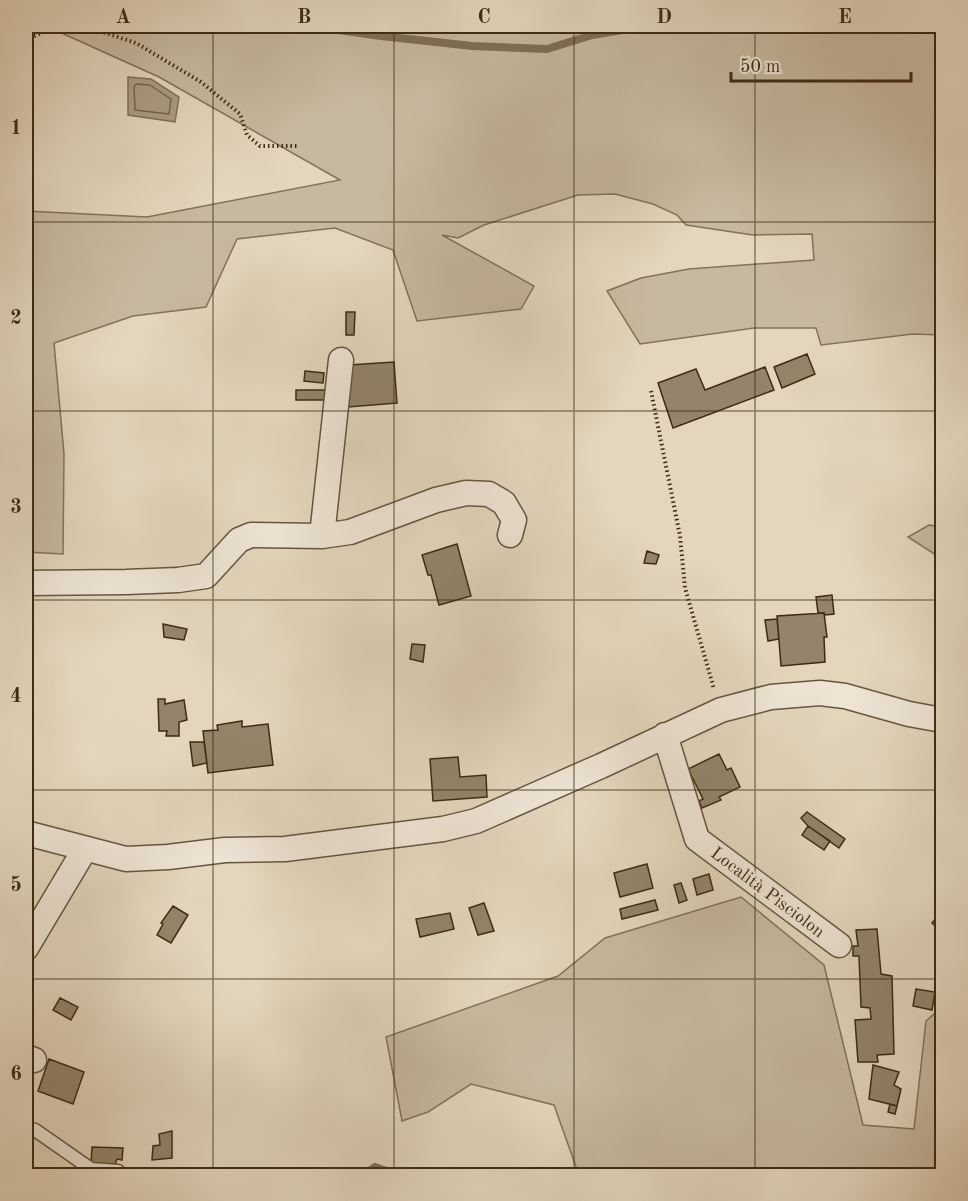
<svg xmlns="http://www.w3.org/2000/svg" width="968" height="1201" font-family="'Old Standard TT',serif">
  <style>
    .green { fill: #c7b9a0; stroke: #82725a; stroke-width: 1.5 }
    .water { fill: #ab9c83; stroke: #7f6f56; stroke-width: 1.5 }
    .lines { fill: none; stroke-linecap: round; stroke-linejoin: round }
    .shore { stroke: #74644b; stroke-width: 1.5 }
    .stream { stroke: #7f6f56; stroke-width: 8 }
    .building { fill: #93846b; stroke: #3d2b13; stroke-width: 1.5 }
    .service-casing { stroke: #66563e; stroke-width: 15 }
    .minor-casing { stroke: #66563e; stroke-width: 27 }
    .path { stroke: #3d2b13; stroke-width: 4; stroke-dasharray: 1.5 3; stroke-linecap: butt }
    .service { stroke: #ede4d4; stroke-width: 12 }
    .minor { stroke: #ede4d4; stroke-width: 24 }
    .grid { fill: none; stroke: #3d2b13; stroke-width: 1.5; stroke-opacity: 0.55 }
    .labels { text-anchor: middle; stroke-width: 4.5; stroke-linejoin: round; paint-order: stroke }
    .street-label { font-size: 18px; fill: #3d2b13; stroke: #ede4d4 }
    .neatline { fill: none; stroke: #3d2b13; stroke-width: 2 }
    .grid-label { font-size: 20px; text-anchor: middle; font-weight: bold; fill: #3d2b13 }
  </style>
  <rect width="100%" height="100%" fill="#e3d6bd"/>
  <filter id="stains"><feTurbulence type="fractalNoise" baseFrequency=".00333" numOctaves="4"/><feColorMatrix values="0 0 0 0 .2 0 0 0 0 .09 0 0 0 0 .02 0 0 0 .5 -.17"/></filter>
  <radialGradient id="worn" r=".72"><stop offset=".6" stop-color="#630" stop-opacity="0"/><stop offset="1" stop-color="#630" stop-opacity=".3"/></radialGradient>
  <path class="green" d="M46 26H942V335L913 334 821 345 816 328H754L640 344 607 291 641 278 689 269 814 260 812 234 753 235 686 225 677 215 653 204 615 194 578 195 484 225 458 238 442 235 534 286 521 309 417 321 393 250 335 228 237 239 206 307 133 316 54 343 64 454 63 554 26 552V211L147 217 340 180 159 77Z
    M929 525 942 527V556L936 555 908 537Z
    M741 897 824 965 863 1125 914 1129 926 1021 942 1007V1175H579L554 1105 471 1084 428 1112 402 1121 386 1037 558 976 605 938Z"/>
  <path class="water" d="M128 77 151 79 179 97 175 122 128 115Z"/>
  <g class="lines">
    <path class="shore" d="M136 84 150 85 171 99 169 114 135 110 134 87Z"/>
    <path class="stream" d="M311 26 381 36 472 46 547 49 592 35 646 26
      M362 1176 375 1167 400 1176"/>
  </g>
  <path class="building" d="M26 112 30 113 26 132Z
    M346 312H355L354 335H346Z
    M807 354 815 374 782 388 774 367Z
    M394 362 397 403 348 407 347 384H351L349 365Z
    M765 367 774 390 673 428 658 383 696 369 705 390Z
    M305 371 324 373 323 383 304 381Z
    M296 390H329L328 400H296Z
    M457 544 471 596 439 605 431 575H428L422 555Z
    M647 551 659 555 656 564 644 563Z
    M832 595 834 614 825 615 824 613H818L816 597Z
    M824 613 827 637H824L825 662 781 666 777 616Z
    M777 619 779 639 768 641 765 620Z
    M163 624 187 629 184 640 164 637Z
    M412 644 425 645 423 662 410 659Z
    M158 699H165V704L184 700 187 720 179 722V736H166L167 731H159Z
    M242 721V727L268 724 273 765 208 773 203 731 218 730 217 725Z
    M190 742H204L207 763 193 766Z
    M719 754 727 770 731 768 740 787 719 797 721 800 702 808 699 801 703 799 688 769Z
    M458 757 460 777 486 775 487 797 433 801 430 759Z
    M807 812 845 839 839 848 808 826 801 818Z
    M808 826 830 841 824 850 802 835Z
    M647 864 653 888 620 897 614 873Z
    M709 874 713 890 697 895 693 879Z
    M681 883 687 900 679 903 674 885Z
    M655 900 658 910 622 919 620 909Z
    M484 903 494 931 478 935 469 908Z
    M173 906 188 915 171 943 157 935 163 924 161 923Z
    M450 913 454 929 420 937 416 919Z
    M938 916 942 919V932L932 923Z
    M877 929 881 974 892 976 894 1054 877 1055 878 1062H858L855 1020 871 1019 870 1008 861 1007 859 956H853V946H858L856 930Z
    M916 989 935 992 932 1010 913 1006Z
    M60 998 78 1007 71 1020 53 1010Z
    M49 1059 84 1072 73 1104 38 1091Z
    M873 1065 899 1072 894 1085 901 1089 897 1106 869 1099Z
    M890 1104 897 1106 895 1114 888 1112Z
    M172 1131V1158L152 1160 153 1146 160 1145 159 1134Z
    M92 1147 123 1148 122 1160 117 1159 115 1165 91 1163Z"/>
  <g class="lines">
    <defs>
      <path id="service" d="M26 1127 35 1130 91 1169 118 1171"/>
      <path id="minor" d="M322 536 341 360
        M26 583 126 582 178 580 206 576 239 540 251 535 322 536 350 532 436 500 466 493 489 494 504 503 514 520 510 535
        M665 735 697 839 839 945
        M26 833 126 859 168 857 225 850 285 849 443 829 476 821 601 766 721 710 771 697 820 693 845 696 909 714 942 720
        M26 948 85 849
        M26 1057 34 1060"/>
    </defs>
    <use href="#service" class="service-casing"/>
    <use href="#minor" class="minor-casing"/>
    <path class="path" d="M26 40 48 30 91 28 136 43 201 82 240 114 247 135 260 146H299
      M651 391 680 536 685 588 714 689"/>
    <use href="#service" class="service"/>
    <use href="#minor" class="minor"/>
  </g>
  <path class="grid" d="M213 26V1176M394 26V1176M574 26V1176M755 26V1176M26 222H942M26 411H942M26 600H942M26 790H942M26 979H942"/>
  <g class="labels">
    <g class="street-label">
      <text transform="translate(768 892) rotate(37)" y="6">Località Pisciolon</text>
    </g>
  </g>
  <rect width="968" height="1201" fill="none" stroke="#e3d6bd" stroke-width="66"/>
  <path d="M731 72v9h180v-9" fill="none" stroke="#3d2b13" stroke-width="3"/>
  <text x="740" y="72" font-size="18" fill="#3d2b13" stroke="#ede4d4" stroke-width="4.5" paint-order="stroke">50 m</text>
  <rect x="33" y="33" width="902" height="1135" class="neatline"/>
  <g class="grid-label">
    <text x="123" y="23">A</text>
    <text x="304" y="23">B</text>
    <text x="484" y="23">C</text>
    <text x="664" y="23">D</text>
    <text x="845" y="23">E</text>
    <text x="16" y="134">1</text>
    <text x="16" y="324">2</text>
    <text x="16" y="513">3</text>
    <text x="16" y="702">4</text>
    <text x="16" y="891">5</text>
    <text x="16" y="1080">6</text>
  </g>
  <rect width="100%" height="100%" filter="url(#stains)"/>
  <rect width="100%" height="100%" fill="url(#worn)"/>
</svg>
